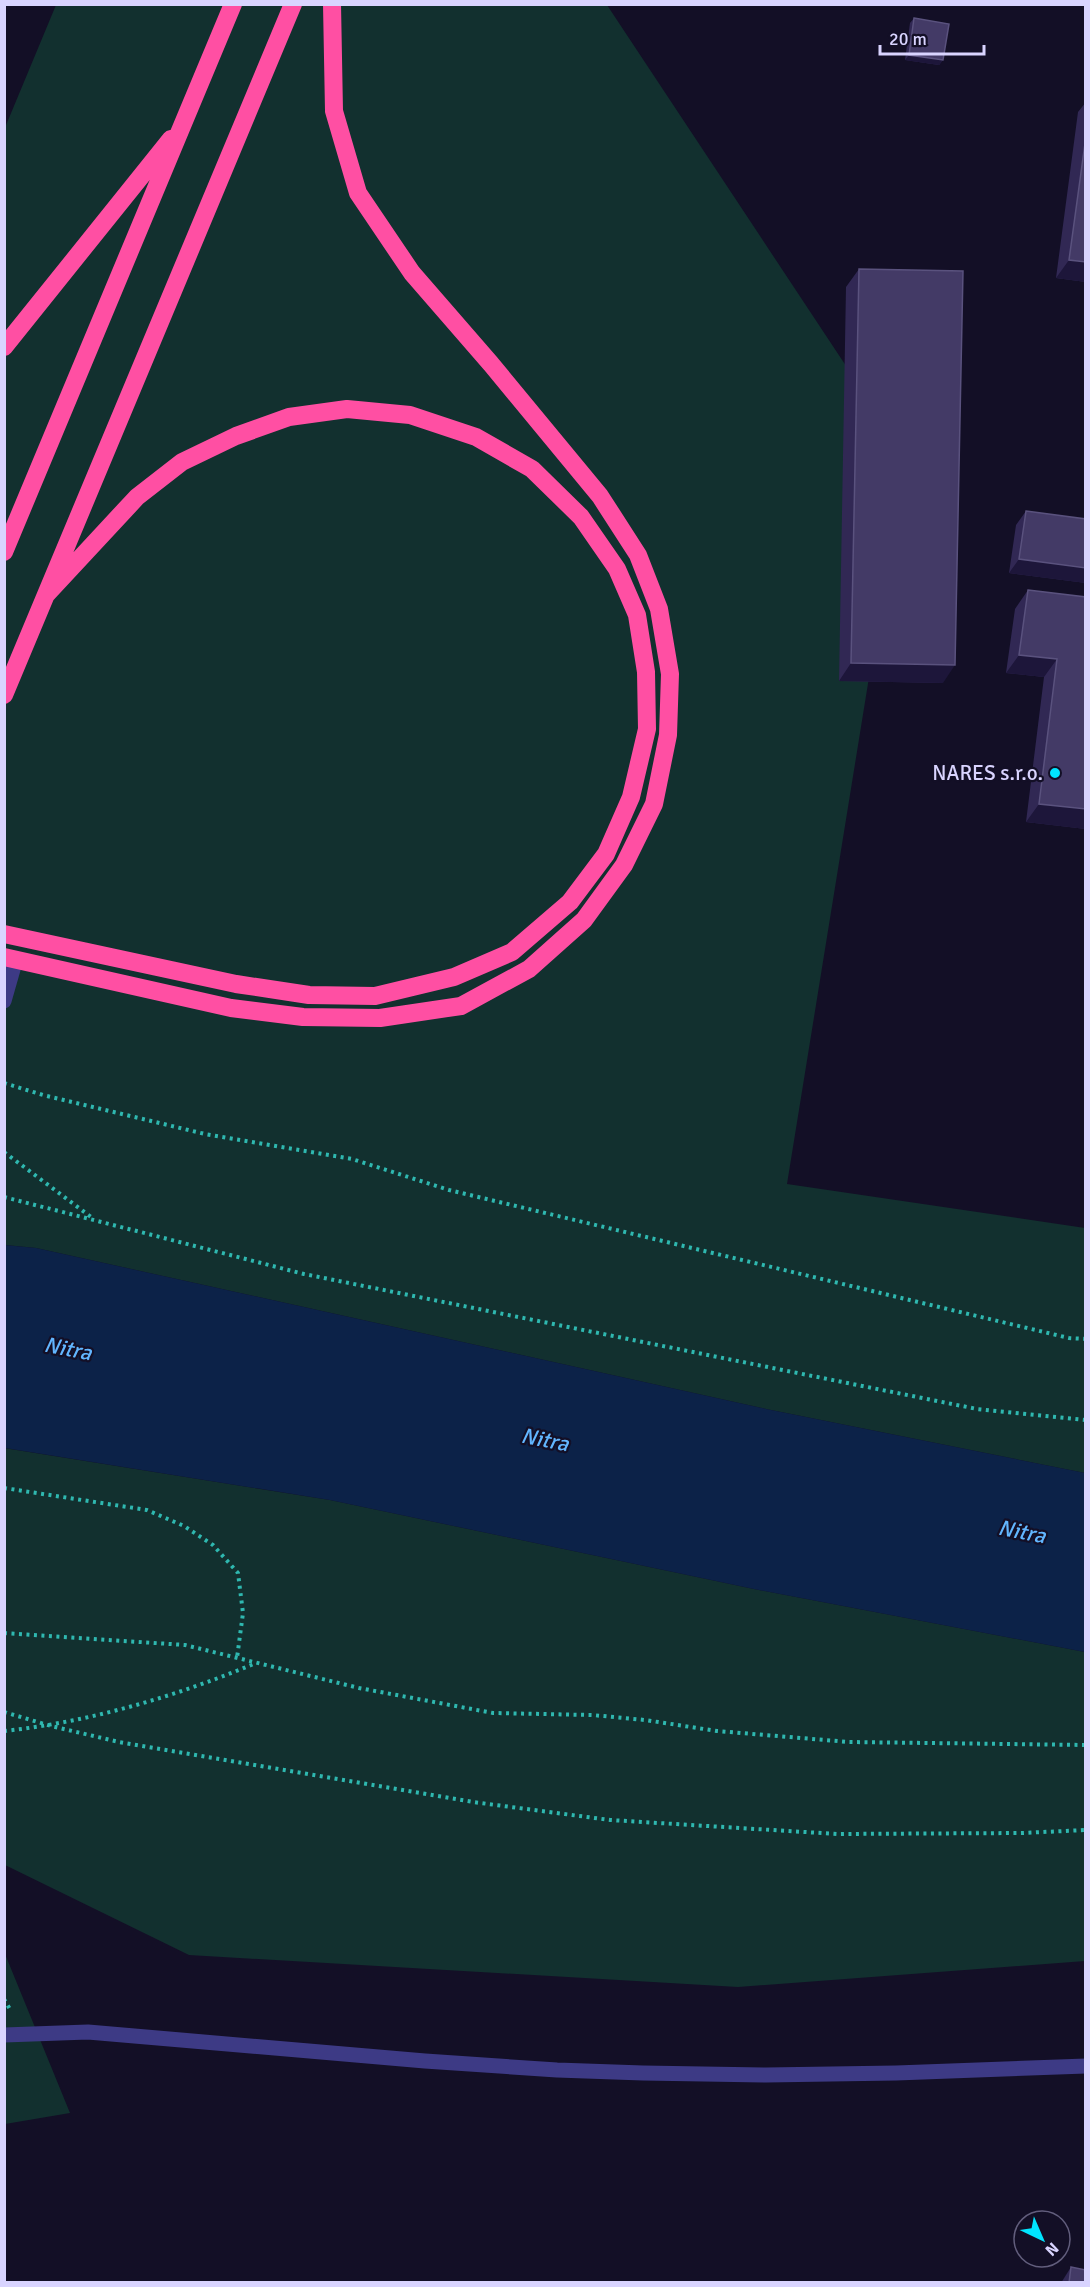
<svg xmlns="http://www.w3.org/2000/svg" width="1090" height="2287" font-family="Signika,sans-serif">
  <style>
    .green { fill: #12302f }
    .water { fill: #0c2248 }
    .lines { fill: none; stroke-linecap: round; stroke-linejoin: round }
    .path { stroke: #2fb8b0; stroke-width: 4; stroke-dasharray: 3 4.5; stroke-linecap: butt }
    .minor { stroke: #3d3a85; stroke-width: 15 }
    .highway { stroke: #ff4fa3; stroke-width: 18 }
    .wall { fill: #312854 }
    .shaded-wall { fill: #1d163a }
    .building { fill: #433a66; stroke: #5a527e; stroke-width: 1.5 }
    .poi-dot { fill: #00e5ff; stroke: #130f26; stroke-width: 2 }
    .labels { text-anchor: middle; stroke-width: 4.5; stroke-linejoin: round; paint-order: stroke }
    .poi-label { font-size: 21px; fill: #d9d4ff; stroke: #130f26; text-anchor: end }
    .water-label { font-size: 22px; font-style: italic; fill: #62b6ff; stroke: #130f26 }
  </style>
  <rect width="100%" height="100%" fill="#130f26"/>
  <path class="green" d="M56 5H607L905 455 787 1184 1085 1228V1473L766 1409 36 1248 5 1245 4 130Z
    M4 1448 330 1500 754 1589 1085 1652V1961L738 1987 189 1955 5 1865Z
    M5 1954 70 2113 5 2124Z"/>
  <path class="water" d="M4 1245 36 1248 766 1409 1085 1473V1652L754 1589 330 1500 5 1448Z"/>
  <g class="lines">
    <path class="path" d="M4 1083 43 1095 205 1134 352 1159 449 1190 1069 1338 1086 1339
      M4 1152 91 1217
      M4 1197 304 1274 977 1409 1086 1420
      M4 1488 147 1510 184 1526 213 1545 238 1573 243 1613 237 1658
      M4 1633 185 1645 359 1688 493 1713 592 1715 645 1720 717 1731 849 1742 1086 1745
      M4 1712 51 1726 119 1742 473 1802 610 1820 837 1834 1022 1833 1086 1830
      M4 1731C90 1722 177 1696 256 1663
      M4 1999 11 2011"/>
    <path class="minor" d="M4 1001 16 959
      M4 2035 88 2032 425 2061 557 2070 643 2073 766 2075 896 2073 1086 2066"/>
    <path class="highway" d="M4 347 171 139
      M4 552 233 4
      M4 695 293 4
      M4 934 236 984 309 995 375 996 454 977 512 952 570 902 606 854 631 797 647 729 646 672 637 615 617 569 581 517 532 469 476 437 410 415 347 409 289 417 236 436 182 462 137 497 46 595
      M4 957 231 1008 303 1017 380 1018 461 1006 529 969 584 920 624 865 654 804 668 735 670 674 659 609 638 555 600 496 491 364 412 273 358 193 334 111 332 4"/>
  </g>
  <path class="wall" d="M914 18 943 60 939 65 905 60 910 23Z
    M1086 102V282L1056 278 1078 112Z
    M859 269 943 683 839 681 846 287Z
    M1026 511 1086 519V583L1009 573 1016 525Z
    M1028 590 1086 597V829L1026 822 1044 677 1006 673 1015 609Z
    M1071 2267 1086 2283H1061Z"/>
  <path class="shaded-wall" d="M909 55 943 60 939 65 905 60Z
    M1069 260 1086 262V282L1056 278Z
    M1019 559 1086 568V583L1009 573Z
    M1019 655 1057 659 1044 677 1006 673Z
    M851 663 955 665 943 683 839 681Z
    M1039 804 1086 809V829L1026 822Z"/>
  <path class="building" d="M914 18 949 24 943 60 909 55Z
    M1086 136V262L1069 260Z
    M859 269 963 271 955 665 851 663Z
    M1026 511 1086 519V568L1019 559Z
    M1028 590 1086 597V809L1039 804 1057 659 1019 655Z
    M1071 2267 1086 2270V2283H1069Z"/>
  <circle class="poi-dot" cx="1055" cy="773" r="6"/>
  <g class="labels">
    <g class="poi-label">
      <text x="1043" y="780">NARES s.r.o.</text>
    </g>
    <g class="water-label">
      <text transform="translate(68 1348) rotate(11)" y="8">Nitra</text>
      <text transform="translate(545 1439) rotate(11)" y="8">Nitra</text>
      <text transform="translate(1022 1531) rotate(11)" y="8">Nitra</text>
    </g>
  </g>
  <rect width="1090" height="2287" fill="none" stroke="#d9d4ff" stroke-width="12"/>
  <g transform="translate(1042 2239) rotate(136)"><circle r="28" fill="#130f26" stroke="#625e7d" stroke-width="1.5"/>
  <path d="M0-4.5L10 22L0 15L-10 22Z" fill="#00e5ff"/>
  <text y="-9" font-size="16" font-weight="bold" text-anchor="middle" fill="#d9d4ff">N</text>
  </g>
  <path d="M880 45v9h104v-9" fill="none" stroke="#d9d4ff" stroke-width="3"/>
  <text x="889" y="45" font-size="18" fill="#d9d4ff" stroke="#130f26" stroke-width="4.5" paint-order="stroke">20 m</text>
</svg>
